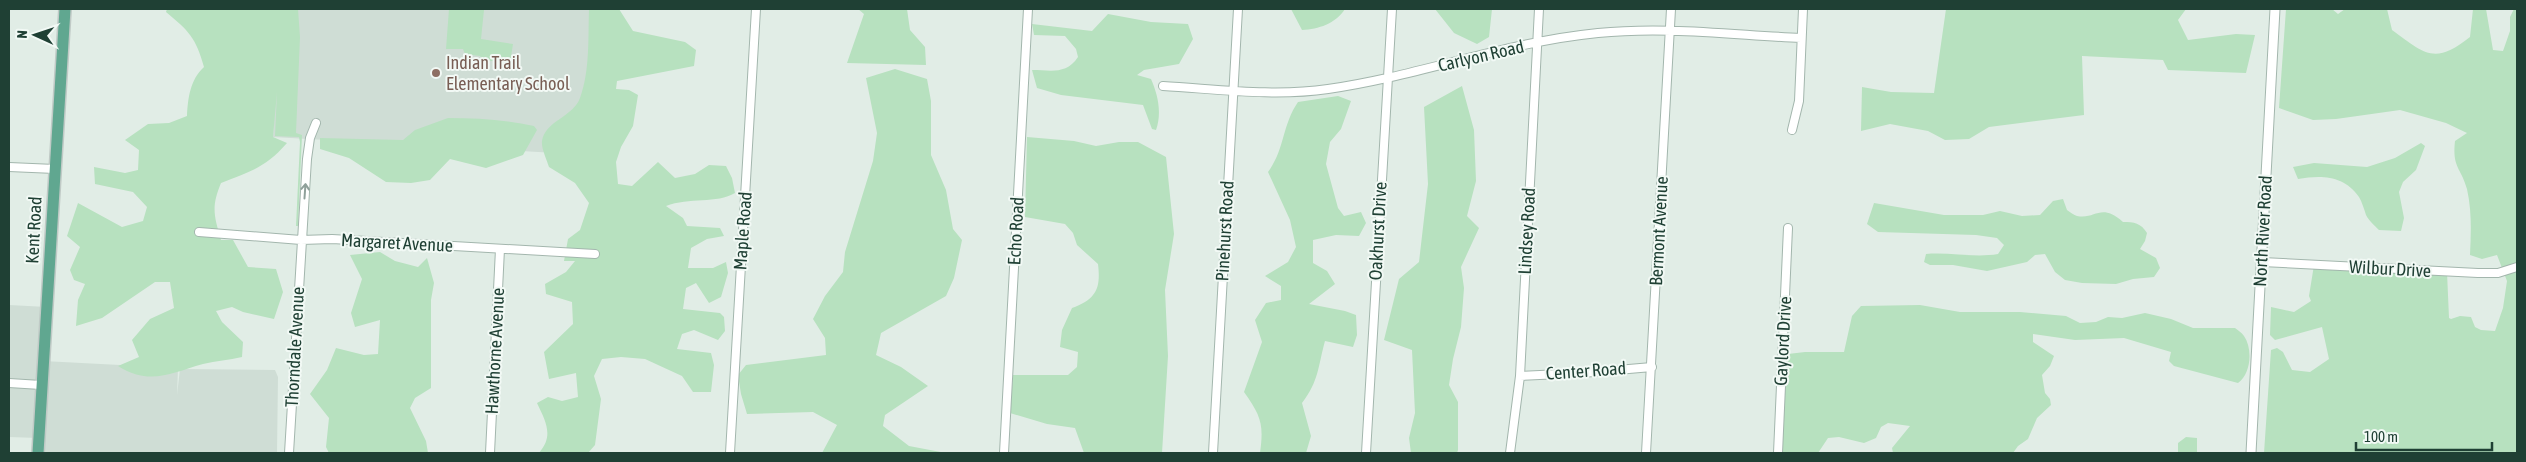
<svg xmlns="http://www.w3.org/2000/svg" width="2526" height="462" font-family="'Asap Condensed',sans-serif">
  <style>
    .built { fill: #cfddd5 }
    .green { fill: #b7e1bf }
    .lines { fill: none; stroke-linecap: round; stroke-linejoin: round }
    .minor-casing { stroke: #a3b6ad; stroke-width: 10 }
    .tertiary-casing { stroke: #a3b6ad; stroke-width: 11 }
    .primary-casing { stroke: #c0cac6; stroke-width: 14 }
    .minor { stroke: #fff; stroke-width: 8 }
    .tertiary { stroke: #fff; stroke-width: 9 }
    .primary { stroke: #60a790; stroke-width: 11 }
    .oneway { stroke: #8fa09a }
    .education-dot { fill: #8d6e63; stroke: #f2f9f5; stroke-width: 2 }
    .labels { text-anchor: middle; stroke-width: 4; stroke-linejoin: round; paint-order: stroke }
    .street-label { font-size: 18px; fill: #1f4034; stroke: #f2f9f5 }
    .education-label { font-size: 18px; fill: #785e54; stroke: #f2f9f5; text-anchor: start }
  </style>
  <rect width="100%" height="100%" fill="#e1ede6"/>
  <path class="built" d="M280 9H599L590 155 273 137Z
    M9 305 47 307 43 361 178 368 177 395 180 369 275 370 278 377 277 453H38V438L9 437Z"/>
  <path class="green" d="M167 9H298L300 37 296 133 302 135 298 226H296L300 142 299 137 275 136 277 92 273 137 287 143C265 168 251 171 221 183 211 207 214 216 221 240H233L248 267 276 269 283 292 274 319 243 312 232 307 216 311 222 322 243 342 242 357C229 360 216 361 203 364 171 373 150 386 118 366L139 357 132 340 150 319 174 308 170 282H155L102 318 76 326 78 300 85 284 74 280 70 270 80 247 67 236 78 203 122 227 143 221 147 207 133 192 95 184 94 167 125 173 138 170 139 150 125 140 148 124 169 123 187 116C188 98 190 80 204 67 196 38 189 31 166 12Z
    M449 9 484 10 481 39 513 44 510 63 483 60 480 56 465 54 463 49H446Z
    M589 9H619L633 31 685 42 696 50 694 66 617 81 616 89 629 90 638 95 633 126 621 147 616 162 618 184 632 186 658 162 675 178 695 174 709 165 726 166 732 178 735 193C717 204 689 197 666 206L683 218 687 226 720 228 724 236 707 239 691 248 688 268H713L726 262 728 273 721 297 709 303 696 283 686 288 683 309 720 313 724 317 725 331 718 340 694 330 682 334 677 349 711 353 714 365 711 392H693L682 376 645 359 621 357 602 359 594 376 601 399 595 445 588 453H539C554 436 546 422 537 403L548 397 562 401 578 397 576 373 549 379 544 352 573 324 572 302 546 294 545 284 566 272 575 261H564L568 239 580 230 589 203 575 183 549 167C547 160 541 148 542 141 545 121 573 117 580 98 590 71 588 38 589 9Z
    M858 9H907L910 30 925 47 926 65 847 63 864 14Z
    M1291 9H1345C1335 24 1319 29 1302 30Z
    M1435 9H1492L1489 37 1477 44 1454 33Z
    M1946 9H2186L2178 20 2188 40 2236 34 2255 35 2246 73 2168 70 2163 60 2082 56 2084 115 1989 127 1969 139 1945 140 1928 131 1890 124 1861 131 1862 87 1891 92 1934 93Z
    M2286 9H2332L2338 14 2345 9H2387L2392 30C2424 53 2434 66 2470 37L2473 9H2486L2493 50 2503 51 2510 31V17L2514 9H2517V453H2264L2271 350 2277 348 2283 352 2292 370 2310 372 2329 359 2322 327 2275 340 2270 335 2271 307 2294 312 2311 301 2309 296 2314 265 2447 272 2449 318 2451 319 2460 316 2471 317 2475 327 2481 330 2495 331 2503 308 2507 281 2497 255 2482 259 2470 255C2471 233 2472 212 2467 189 2461 167 2452 168 2455 141L2467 133 2446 123 2400 110 2336 119 2313 120 2279 108Z
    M1108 14 1151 22 1188 24 1193 39 1179 64 1144 70 1137 75 1151 79C1158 95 1162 113 1156 130L1152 129 1143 105 1061 95 1037 88 1032 70C1051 70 1066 75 1078 57L1076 49 1065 36 1034 35 1032 24 1092 31Z
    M895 69 927 79 931 101V155L946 190 953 229 962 240 954 278 946 296 881 333 876 355 901 367 928 386 885 415 883 426 909 446 946 453H822L837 425 813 412 747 414 741 394 738 375 746 365 826 355 825 338 813 319 825 296 843 272 845 252 873 161 877 133 866 78Z
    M1462 86 1474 130 1476 181 1467 216 1479 228 1461 267 1464 288 1461 327 1453 359 1449 385 1458 402V450L1457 453H1411L1409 438 1415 413 1412 350 1384 340 1399 279 1419 262 1428 184 1424 107Z
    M1338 96 1351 101 1341 129 1330 142 1326 164 1338 208 1344 216 1361 212 1366 223 1359 236 1336 235 1313 240V263L1327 271 1335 284 1309 304 1345 311 1356 315 1357 335 1353 347 1325 341C1318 366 1319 381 1302 403L1311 436 1306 453H1260C1264 424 1261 416 1244 392L1262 342 1255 320 1266 303 1281 300V286L1265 276 1288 262 1296 247 1290 220 1268 172C1285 149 1282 125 1298 102Z
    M448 118C477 118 506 120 534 126L537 130 523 155 486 168 450 159 430 180 411 183 386 182 349 158 320 149V138L403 140 415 130Z
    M1027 137 1074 141 1096 146 1119 142H1138L1166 157 1174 234 1165 290 1168 356 1162 453H1084L1075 428 1047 424 1010 413 1013 375H1068L1077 367 1078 352 1060 347 1062 330 1072 308C1096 299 1101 289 1098 264L1077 245 1073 233 1065 224 1025 217Z
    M2421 143 2425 146 2416 170 2403 182 2399 192 2404 218 2401 231 2379 230C2375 226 2369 221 2366 215 2364 209 2362 202 2359 197 2344 175 2321 175 2298 179L2293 167 2314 163 2367 167 2395 158Z
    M2063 199 2067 210C2070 212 2074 215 2077 216 2096 220 2100 202 2123 222 2134 222 2141 223 2147 233L2145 241 2140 249 2156 258 2160 268 2154 277 2133 279 2116 284 2082 283 2065 280 2055 272 2045 254 2035 255 2027 262 1987 271 1953 265H1930L1924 262 1926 254C1950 252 1975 258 1998 254L2004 245 1997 238 1976 235 1878 232 1867 224 1874 203 1944 215H1983L2000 211 2022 216 2040 215 2053 201Z
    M380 252 395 261 418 267 427 258 434 283 431 300V388L415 398 410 408 426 441 428 453H329L326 447 329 418 310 394 327 370 336 348 364 355 378 354 380 320 355 327 351 313 362 279 350 255Z
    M1920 305 1960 312H2020L2066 316 2080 323 2096 322 2108 317 2122 318 2145 313 2171 319 2193 328H2235C2238 330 2242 333 2244 336 2253 349 2251 374 2238 383L2174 366 2169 361 2171 352 2124 338 2075 340 2033 334V342L2054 356 2050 366 2042 375 2045 393 2050 399 2051 405 2037 418 2028 439 2018 446 2013 453H1893L1892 448 1910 426 1888 423 1881 427 1876 438 1864 443 1839 437 1828 438 1818 453H1783L1781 445 1788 354 1805 352H1844L1852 316 1861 306Z
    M2186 437 2197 438V453H2178V443Z"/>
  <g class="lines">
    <defs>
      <path id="minor" d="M1163 86C1217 89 1274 97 1328 89 1419 76 1506 42 1598 33 1665 26 1734 35 1801 38
        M1792 130 1799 101 1803 9
        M9 167 55 169
        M199 232 301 240 332 239 595 254
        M2262 262 2478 273H2498L2517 267
        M1520 376 1582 373 1652 367
        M9 383 41 385
        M289 453 307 159 310 138 316 123
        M490 453 500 249
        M730 453 756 9
        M1004 453 1028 9
        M1213 453 1238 9
        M1366 453 1392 9
        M1510 453 1520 376 1539 9
        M1646 453 1671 9
        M1778 453 1788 228"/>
      <path id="tertiary" d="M2251 453 2275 9"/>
      <path id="primary" d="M38 453 65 9"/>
    </defs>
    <use href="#minor" class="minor-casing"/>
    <use href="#tertiary" class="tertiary-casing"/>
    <use href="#primary" class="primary-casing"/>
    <use href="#minor" class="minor"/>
    <use href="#tertiary" class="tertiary"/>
    <use href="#primary" class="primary"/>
  </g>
  <defs><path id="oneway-shaft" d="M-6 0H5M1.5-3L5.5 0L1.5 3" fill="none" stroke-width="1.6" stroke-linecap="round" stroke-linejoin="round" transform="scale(1.25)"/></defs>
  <use class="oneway" href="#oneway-shaft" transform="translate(305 191) rotate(-86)"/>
  <circle class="education-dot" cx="436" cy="73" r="5"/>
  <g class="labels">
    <g class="street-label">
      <text transform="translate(1481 56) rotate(-13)" y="6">Carlyon Road</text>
      <text transform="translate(34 230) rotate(-87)" y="6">Kent Road</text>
      <text transform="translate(743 231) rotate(-86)" y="6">Maple Road</text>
      <text transform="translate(1016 231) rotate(-87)" y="6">Echo Road</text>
      <text transform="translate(1225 231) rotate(-87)" y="6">Pinehurst Road</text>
      <text transform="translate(1378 231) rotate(-87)" y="6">Oakhurst Drive</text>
      <text transform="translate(1527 231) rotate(-87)" y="6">Lindsey Road</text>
      <text transform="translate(1659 231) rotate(-87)" y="6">Bermont Avenue</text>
      <text transform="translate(2263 231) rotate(-87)" y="6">North River Road</text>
      <text transform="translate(397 243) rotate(3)" y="6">Margaret Avenue</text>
      <text transform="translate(2390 269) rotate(3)" y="6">Wilbur Drive</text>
      <text transform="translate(1783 341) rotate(-87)" y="6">Gaylord Drive</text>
      <text transform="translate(295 347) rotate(-87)" y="6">Thorndale Avenue</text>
      <text transform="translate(495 351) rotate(-87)" y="6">Hawthorne Avenue</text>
      <text transform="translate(1586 371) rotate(-4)" y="6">Center Road</text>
    </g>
    <g class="education-label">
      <text x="446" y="69">Indian Trail<tspan x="446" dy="21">Elementary School</tspan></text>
    </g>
  </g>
  <rect width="2526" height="462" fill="none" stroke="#1f4034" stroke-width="20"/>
  <g transform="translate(35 35) rotate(273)" stroke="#f2f9f5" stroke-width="4" paint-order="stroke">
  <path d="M0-4L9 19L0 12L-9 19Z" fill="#1f4034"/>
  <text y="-8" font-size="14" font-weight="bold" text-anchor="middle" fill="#1f4034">N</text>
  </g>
  <path d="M2356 442v8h136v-8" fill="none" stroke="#1f4034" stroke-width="2.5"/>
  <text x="2364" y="442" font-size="15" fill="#1f4034" stroke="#f2f9f5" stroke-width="4" paint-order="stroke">100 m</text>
</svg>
